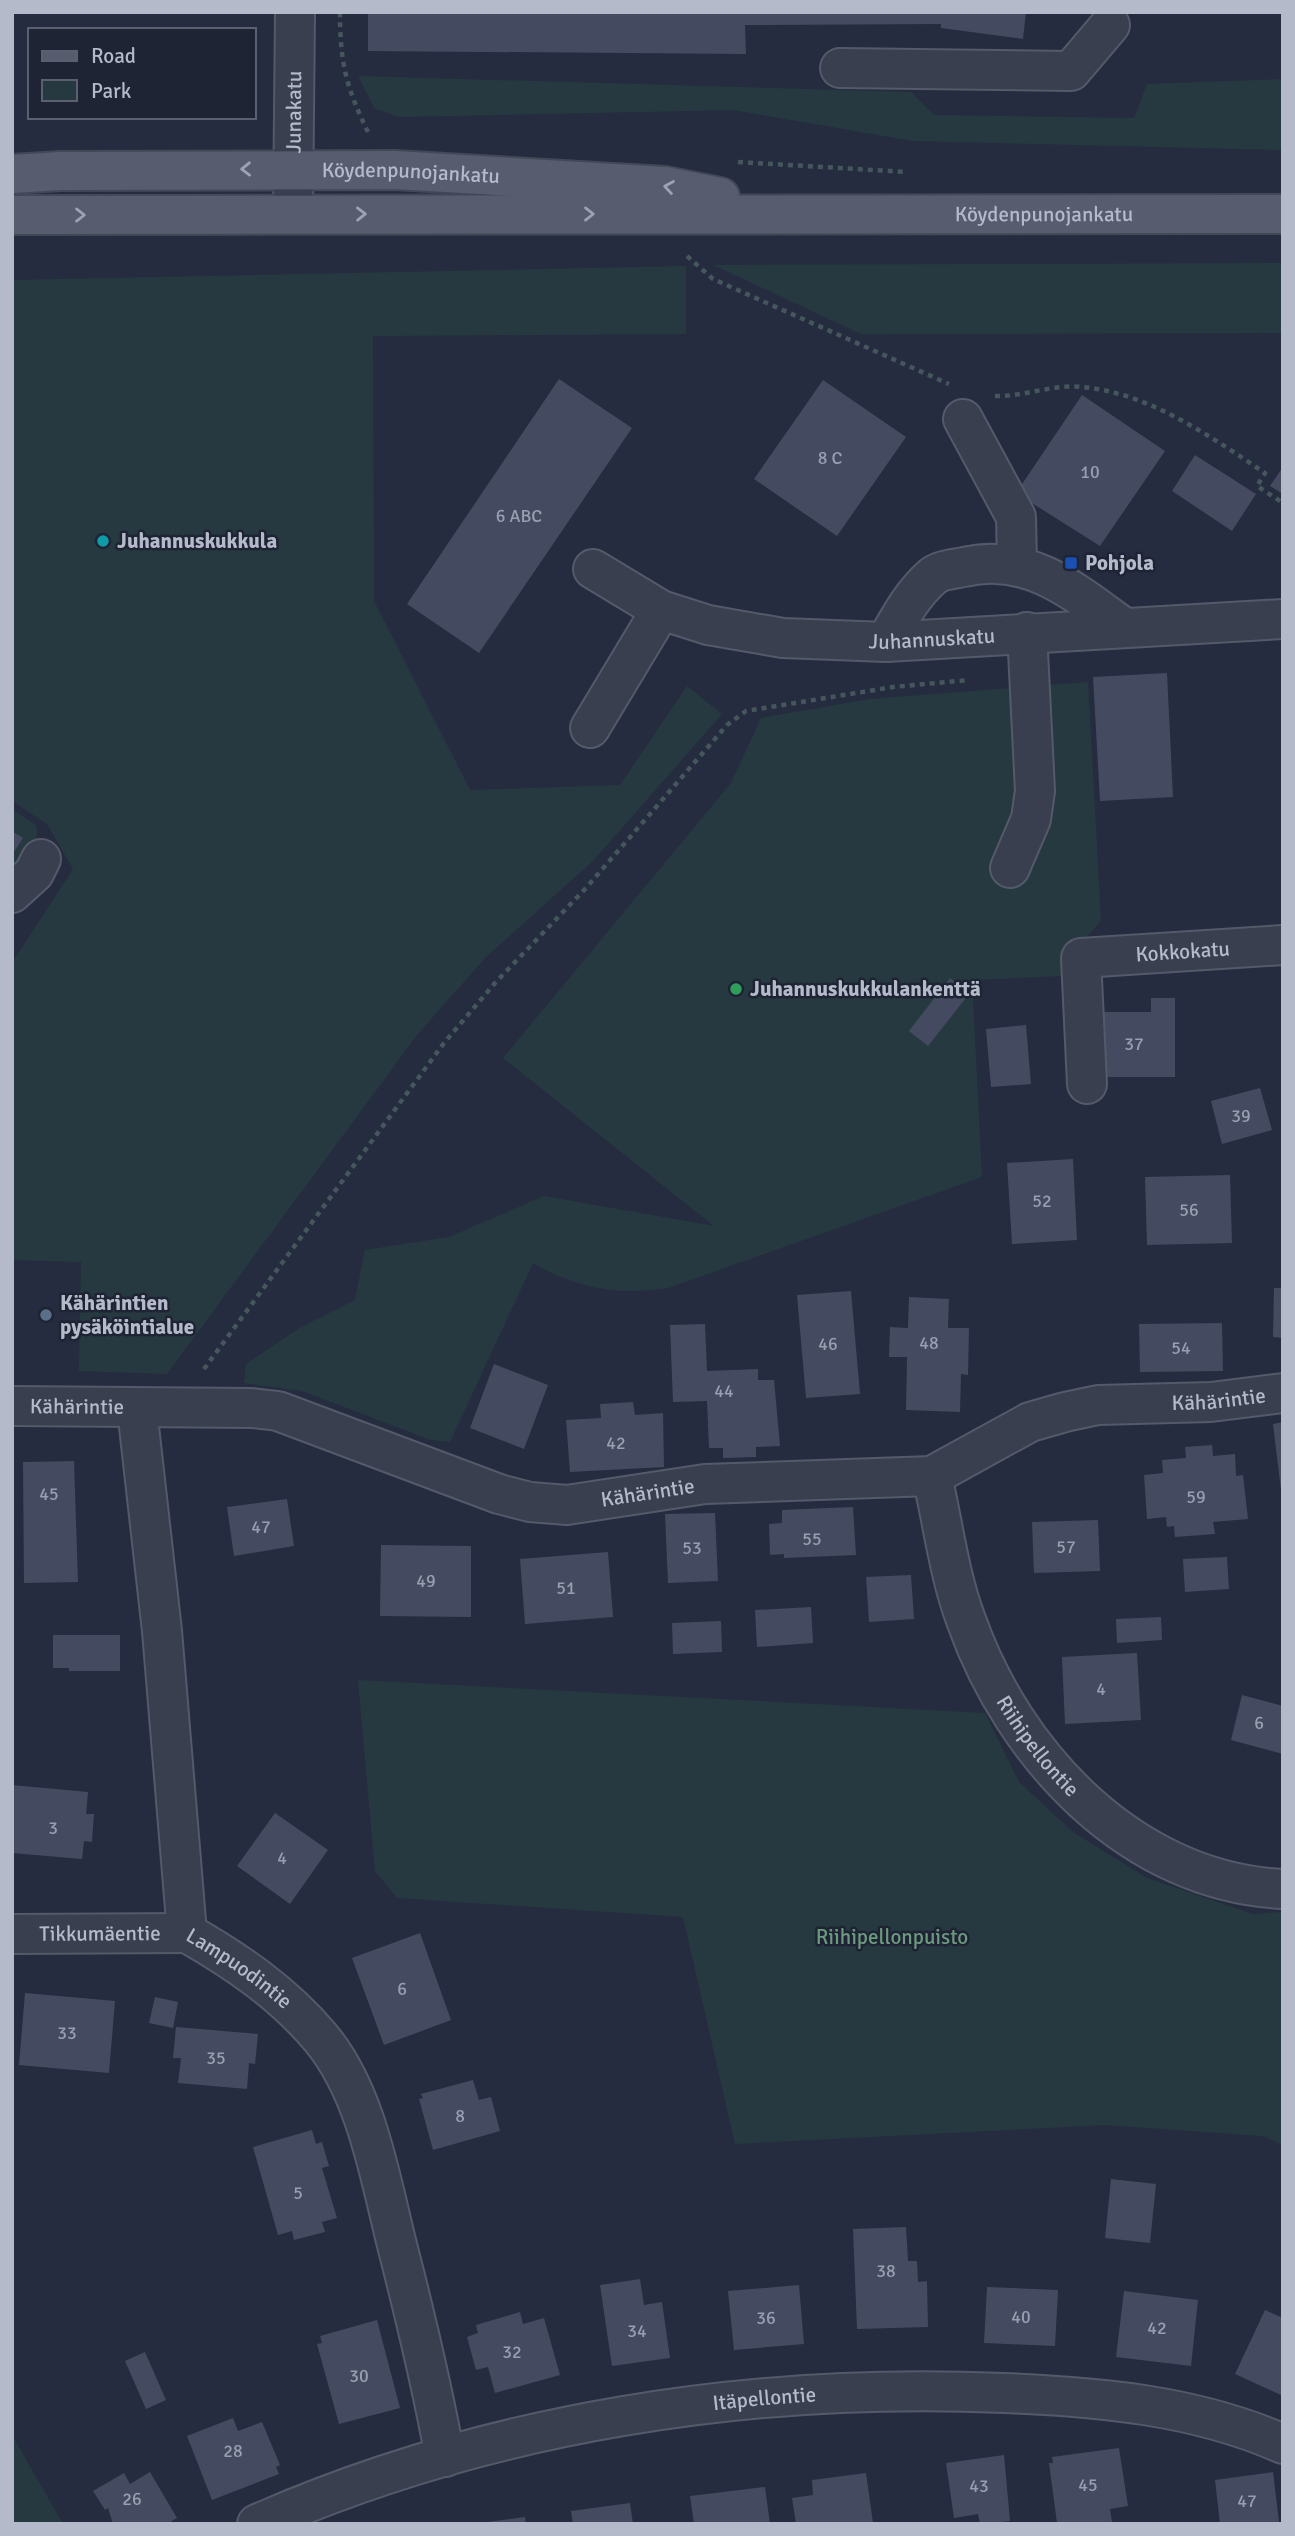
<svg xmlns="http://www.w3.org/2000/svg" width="1295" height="2536" font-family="Signika,sans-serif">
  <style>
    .green { fill: #273940 }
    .building { fill: #444b61 }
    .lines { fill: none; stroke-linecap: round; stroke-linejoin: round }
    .minor-casing { stroke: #545a6a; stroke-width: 42 }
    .major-casing { stroke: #424858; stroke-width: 42 }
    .path { stroke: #45565d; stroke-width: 4.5; stroke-dasharray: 5 5; stroke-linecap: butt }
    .minor { stroke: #393f4f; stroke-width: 38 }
    .major { stroke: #575d6f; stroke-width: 38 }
    .oneway { stroke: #9ea3b3 }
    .culture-dot { fill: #0f9aa8; stroke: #1e2434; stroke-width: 2.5 }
    .transit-dot { fill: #1a4fb4; stroke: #1e2434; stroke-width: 2.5 }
    .leisure-dot { fill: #2e9e5b; stroke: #1e2434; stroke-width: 2.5 }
    .service-dot { fill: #5c6f8a; stroke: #1e2434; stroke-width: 2.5 }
    .labels { text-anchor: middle; stroke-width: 5; stroke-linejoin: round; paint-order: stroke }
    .number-label { font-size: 18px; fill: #999eb0 }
    .street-label { font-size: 21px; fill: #b5baca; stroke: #1e2434 }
    .poi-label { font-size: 21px; font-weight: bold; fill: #b5baca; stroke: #1e2434; text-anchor: start }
    .park-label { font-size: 21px; fill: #6c9a7e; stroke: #1e2434 }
  </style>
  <rect width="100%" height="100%" fill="#252c3f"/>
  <path class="green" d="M358 76 911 92 934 115 1134 118 1147 84 1283 79V150L913 141 733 110 400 117 375 109Z
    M1283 263V333L861 334 713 265Z
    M686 266V334L373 336 374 601 470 790 620 785 687 686 722 714 593 861 486 957 417 1035 167 1374 79 1371 81 1262 12 1260V963L73 869 47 824 12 801V280Z
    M1088 682 1101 921 1074 950 1063 976 972 980 982 1177 668 1288C618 1296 576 1288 533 1263L450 1442 431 1440 302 1391 244 1383 246 1364 301 1327 355 1300 365 1250 449 1237 544 1196 714 1226 503 1058 731 783 761 718 870 699Z
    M12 809 36 825C42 843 22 863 12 878V855L23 838 12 831Z
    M358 1680 985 1713 1019 1782 1073 1832 1147 1878 1253 1914 1283 1912V2145L1263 2136 1106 2125 735 2144 683 1917 397 1898 375 1871Z
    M12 2435 63 2524H12Z"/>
  <path class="building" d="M368 12H1026L1023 39 941 28V24L745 25 746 54 368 51Z
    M559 379 632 428 479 653 407 604Z
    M823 380 906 437 837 536 754 479Z
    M1082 395 1165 451 1100 546 1016 493Z
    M1195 455 1256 494 1232 531 1172 491Z
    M1283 467V494L1270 486Z
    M1167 673 1173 797 1100 801 1093 677Z
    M12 831 23 838 12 855Z
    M950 978 969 994 928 1046 909 1031Z
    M1151 998H1175V1077H1093L1094 1012H1151Z
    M1026 1025 1031 1084 991 1087 986 1029Z
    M1260 1088 1272 1130 1222 1144 1211 1101Z
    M1073 1159 1077 1240 1012 1244 1007 1163Z
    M1230 1175 1232 1243 1147 1245 1145 1177Z
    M1274 1288H1283V1338L1273 1337Z
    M851 1291 860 1394 806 1398 797 1295Z
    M909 1297 949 1299 948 1328H969L968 1375 961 1374 960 1412 906 1410 907 1357H889L890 1327 908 1328Z
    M1222 1323 1223 1371 1140 1372 1139 1324Z
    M705 1324 707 1371 758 1369V1380H774L780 1446 756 1447V1457L723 1458V1448H709L707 1401 673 1402 670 1325Z
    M494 1364 548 1385 524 1449 470 1428Z
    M633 1402 635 1415 663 1413 664 1467 570 1472 566 1420 601 1418 600 1404Z
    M1283 1422V1490H1281L1273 1424Z
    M1212 1445 1213 1456 1235 1454 1236 1476 1243 1475 1248 1519 1213 1522 1215 1534 1175 1537 1174 1526 1167 1527 1166 1517 1147 1519 1144 1475 1163 1473 1162 1460 1186 1458 1185 1447Z
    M74 1461 78 1582 24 1583 23 1462Z
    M287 1499 294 1546 234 1556 227 1507Z
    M853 1507 856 1555 784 1558V1554L770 1555 769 1524 782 1523V1510Z
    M715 1513 718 1581 668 1583 665 1514Z
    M1098 1520 1100 1571 1034 1573 1032 1522Z
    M381 1545 471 1546V1617L380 1616Z
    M608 1552 613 1617 525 1624 520 1559Z
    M1227 1557 1229 1589 1185 1592 1183 1559Z
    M911 1575 914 1619 869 1622 866 1577Z
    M811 1607 813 1643 757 1647 755 1610Z
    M1161 1617 1162 1640 1117 1643 1116 1619Z
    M721 1621 722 1652 673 1654 672 1623Z
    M53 1635H120V1671H69V1668H53Z
    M1137 1653 1141 1720 1065 1724 1062 1657Z
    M1242 1695 1283 1706V1754L1231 1740Z
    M12 1785 88 1792 86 1814H94L92 1842 84 1841 82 1859 12 1853Z
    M275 1813 328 1850 290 1904 237 1866Z
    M420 1933 451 2020 384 2045 352 1958Z
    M25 1993 115 2001 109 2073 19 2065Z
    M155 1997 178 2002 173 2028 149 2023Z
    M176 2027 258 2034 255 2064 249 2063 247 2089 178 2083 181 2058H173Z
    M473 2080 479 2100 491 2097 500 2131 433 2150 419 2099 423 2098 421 2094Z
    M312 2130 316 2144 322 2142 329 2166 322 2168 337 2218 322 2222 325 2232 294 2240 292 2231 278 2235 253 2147Z
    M1111 2179 1156 2184 1150 2243 1105 2238Z
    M906 2227 908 2261H917L918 2282 927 2281 928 2327 857 2329 853 2229Z
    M640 2279 644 2305 662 2302 670 2358 612 2366 600 2285Z
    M799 2285 804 2344 734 2350 728 2291Z
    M987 2287 1058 2290 1055 2346 984 2343Z
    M1124 2291 1198 2300 1191 2366 1116 2357Z
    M1265 2310 1283 2318V2396L1235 2374Z
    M520 2312 523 2324 544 2318 560 2375 495 2393 488 2367 476 2370 467 2337 478 2333 476 2325Z
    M377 2320 400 2408 339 2424 317 2344 322 2343 320 2336Z
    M145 2352 166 2400 146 2409 125 2361Z
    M233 2418 238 2431 262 2422 280 2465 276 2467 279 2474 212 2500 187 2436Z
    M1119 2448 1128 2506 1110 2509 1112 2522 1057 2523 1049 2463H1053L1052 2457Z
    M1004 2455 1010 2521 980 2524 978 2514 954 2518 946 2463Z
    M150 2472 177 2518 167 2524H113L108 2508 105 2510 93 2491 124 2473 130 2484Z
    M1273 2472 1279 2522 1220 2524 1215 2480Z
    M866 2473 873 2523 796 2524 792 2498 813 2495 812 2480Z
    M765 2487 770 2524H694L690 2496Z
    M630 2503 633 2524H573L571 2511Z
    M525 2517 526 2524H487V2522Z"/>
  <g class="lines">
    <defs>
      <g id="minor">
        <path d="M840 68 1071 71 1110 25"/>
        <path id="s1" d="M293 214 295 12"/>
        <path d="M963 419 1016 517 1017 565"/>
        <path id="s2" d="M593 569 661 610 708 625 783 638 886 642 1283 619"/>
        <path d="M886 642C899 619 912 594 933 576 940 570 954 569 964 567 1028 552 1074 591 1123 627"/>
        <path d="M590 728 661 610"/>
        <path d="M1010 868 1031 819 1035 791 1027 632"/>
        <path d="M12 893 34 873 41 859"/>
        <path id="s3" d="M1087 1084 1081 958 1283 945"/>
        <path id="s4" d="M12 1406 252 1408 278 1411 499 1494 530 1502 567 1505 705 1484 932 1476 1030 1422 1065 1412 1098 1405 1211 1402 1283 1393"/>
        <path d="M137 1409 162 1631 187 1933"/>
        <path id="s5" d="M932 1476C943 1523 949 1575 966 1620 1014 1756 1132 1882 1283 1889"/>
        <path id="s6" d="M187 1933C236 1961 283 1993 320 2037 366 2091 380 2177 397 2245 415 2315 432 2386 445 2457"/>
        <path id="s7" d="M12 1934 187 1933"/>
        <path id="s8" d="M257 2524C489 2422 751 2382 1004 2393 1099 2397 1195 2405 1283 2444"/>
      </g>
      <g id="major">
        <path id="s9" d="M12 174 61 171 395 170 665 186 720 197"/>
        <path id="s10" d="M12 215 1283 214"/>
      </g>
    </defs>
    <use href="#minor" class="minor-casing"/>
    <use href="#major" class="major-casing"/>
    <path class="path" d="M340 12C340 63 346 87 368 132
      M738 162 907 172
      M687 256 713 279 949 384
      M995 396C1023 397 1052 384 1081 387 1148 392 1211 437 1265 473L1257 486 1283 503
      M204 1369 444 1043 495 983 586 888 727 725 746 711 893 687 969 680"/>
    <use href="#minor" class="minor"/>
    <use href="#major" class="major"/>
  </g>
  <defs><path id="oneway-chevron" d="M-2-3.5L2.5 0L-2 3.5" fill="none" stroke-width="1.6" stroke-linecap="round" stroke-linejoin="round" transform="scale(1.75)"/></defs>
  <g class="oneway">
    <use href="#oneway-chevron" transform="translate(246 169) rotate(179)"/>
    <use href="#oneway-chevron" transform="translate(669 187) rotate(-171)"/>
    <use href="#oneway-chevron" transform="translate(361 214) rotate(-1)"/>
    <use href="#oneway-chevron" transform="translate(589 214)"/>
    <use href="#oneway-chevron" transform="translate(80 215)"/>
  </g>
  <circle class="culture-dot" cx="103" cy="541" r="7"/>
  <rect class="transit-dot" x="1064" y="556" width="14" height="14" rx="3.5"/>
  <circle class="leisure-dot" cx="736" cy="989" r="7"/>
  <circle class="service-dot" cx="46" cy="1315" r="7"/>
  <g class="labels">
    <g class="number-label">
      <text x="830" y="464">8 C</text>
      <text x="1090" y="478">10</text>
      <text x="519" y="522">6 ABC</text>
      <text x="1134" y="1050">37</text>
      <text x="1241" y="1122">39</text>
      <text x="1042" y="1207">52</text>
      <text x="1189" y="1216">56</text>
      <text x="929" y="1349">48</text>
      <text x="828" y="1350">46</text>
      <text x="1181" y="1354">54</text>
      <text x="724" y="1397">44</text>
      <text x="616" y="1449">42</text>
      <text x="49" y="1500">45</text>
      <text x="1196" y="1503">59</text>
      <text x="261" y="1533">47</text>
      <text x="812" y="1545">55</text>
      <text x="1066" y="1553">57</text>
      <text x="692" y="1554">53</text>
      <text x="426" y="1587">49</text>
      <text x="566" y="1594">51</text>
      <text x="1101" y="1695">4</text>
      <text x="1259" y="1729">6</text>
      <text x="53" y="1834">3</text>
      <text x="282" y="1864">4</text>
      <text x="402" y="1995">6</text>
      <text x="67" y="2039">33</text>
      <text x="216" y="2064">35</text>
      <text x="460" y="2122">8</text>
      <text x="298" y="2199">5</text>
      <text x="886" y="2277">38</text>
      <text x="1021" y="2323">40</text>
      <text x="766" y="2324">36</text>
      <text x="1157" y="2334">42</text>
      <text x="637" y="2337">34</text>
      <text x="512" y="2358">32</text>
      <text x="359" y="2382">30</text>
      <text x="233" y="2457">28</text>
      <text x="1088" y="2491">45</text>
      <text x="979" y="2492">43</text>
      <text x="132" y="2505">26</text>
      <text x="1247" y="2507">47</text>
    </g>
    <g class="street-label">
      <text dy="7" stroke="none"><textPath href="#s1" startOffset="102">Junakatu</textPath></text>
      <text dy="7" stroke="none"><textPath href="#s9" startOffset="399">Köydenpunojankatu</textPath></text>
      <text dy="7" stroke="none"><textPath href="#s10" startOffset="1032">Köydenpunojankatu</textPath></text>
      <text dy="7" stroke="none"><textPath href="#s2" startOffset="354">Juhannuskatu</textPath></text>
      <text dy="7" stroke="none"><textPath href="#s3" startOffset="228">Kokkokatu</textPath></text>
      <text dy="7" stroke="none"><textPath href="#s4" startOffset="1241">Kähärintie</textPath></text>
      <text dy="7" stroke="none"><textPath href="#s4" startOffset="65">Kähärintie</textPath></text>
      <text dy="7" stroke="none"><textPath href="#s4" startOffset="653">Kähärintie</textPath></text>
      <text dy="7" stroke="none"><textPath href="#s5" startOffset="294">Riihipellontie</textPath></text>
      <text dy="7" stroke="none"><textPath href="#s7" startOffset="88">Tikkumäentie</textPath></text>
      <text dy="7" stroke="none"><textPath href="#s6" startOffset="63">Lampuodintie</textPath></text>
      <text dy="7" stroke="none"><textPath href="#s8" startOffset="525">Itäpellontie</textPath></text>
    </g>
    <g class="poi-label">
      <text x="117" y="548">Juhannuskukkula</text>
      <text x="1085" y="570">Pohjola</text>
      <text x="750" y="996">Juhannuskukkulankenttä</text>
      <text x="60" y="1310">Kähärintien<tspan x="60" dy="24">pysäköintialue</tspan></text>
    </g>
    <g class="park-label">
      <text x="892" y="1944">Riihipellonpuisto</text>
    </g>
  </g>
  <rect width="1295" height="2536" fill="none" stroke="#b5baca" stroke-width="28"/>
  <rect x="28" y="28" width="228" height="91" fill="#1e2434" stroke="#5a6070" stroke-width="2"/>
  <rect x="42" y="51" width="35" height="10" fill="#575d6f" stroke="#5a6070" stroke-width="2"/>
  <text x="91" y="63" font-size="21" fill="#b5baca">Road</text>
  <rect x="42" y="80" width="35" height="21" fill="#273940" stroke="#5a6070" stroke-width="2"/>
  <text x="91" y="98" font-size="21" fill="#b5baca">Park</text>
</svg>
